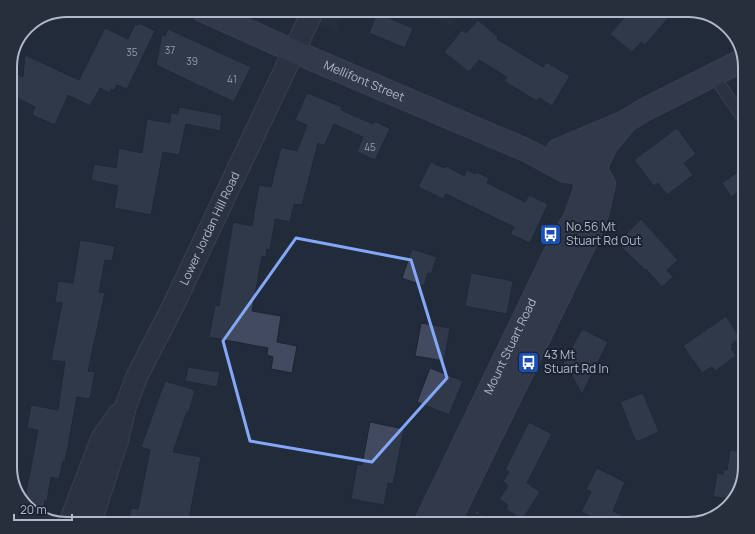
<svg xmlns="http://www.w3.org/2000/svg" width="755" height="534" font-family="Manrope,sans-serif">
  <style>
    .green { fill: #24373c }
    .building { fill: #414a5e; stroke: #1d2432 }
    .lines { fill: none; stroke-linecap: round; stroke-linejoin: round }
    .lane-casing { stroke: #515866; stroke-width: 13 }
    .street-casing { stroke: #515866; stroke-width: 23 }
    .secondary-casing { stroke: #515866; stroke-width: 24 }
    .path { stroke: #3f5357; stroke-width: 2.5; stroke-dasharray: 3 3; stroke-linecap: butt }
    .lane { stroke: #363d4c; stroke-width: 11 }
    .street { stroke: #363d4c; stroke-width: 21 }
    .secondary { stroke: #444b5f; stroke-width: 22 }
    .marked { fill: none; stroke: #84a7f9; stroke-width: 3; stroke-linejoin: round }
    .labels { text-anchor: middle; stroke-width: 4; stroke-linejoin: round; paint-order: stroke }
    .number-label { font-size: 10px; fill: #959cad }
    .street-label { font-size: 12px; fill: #b1b8c7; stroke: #1b2230 }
    .poi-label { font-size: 12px; fill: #b1b8c7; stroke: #1b2230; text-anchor: start }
    .rim { fill: none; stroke: #b1b8c7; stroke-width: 2 }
  </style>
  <rect width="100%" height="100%" fill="#222b3b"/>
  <path class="green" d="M301 10H348L338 22 339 34Z
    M412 10H467L451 25Z"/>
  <path class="building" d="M631 10H675L645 45 641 42 632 52 610 34Z
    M377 13 413 28 405 48 369 33Z
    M478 20 498 37 497 39 543 67 546 62 570 76 552 106 539 98 537 101 504 81 507 77 479 60 469 72 444 52 462 30 466 33Z
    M139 23 155 31 127 89 117 85 114 91 111 89 110 93 100 88 90 106 68 95 55 125 32 115 35 107 10 94V70L23 77 25 55 79 80 105 28 128 39 135 24 138 25Z
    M168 29 251 67 234 102 156 65 162 34 165 36Z
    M307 93 342 107 341 110 373 124 375 121 390 129 375 160 357 152 363 137 334 124 324 146 318 143 302 205 294 204 290 222 275 219 270 250 267 249 266 257 262 256 252 311 281 316 277 342 297 346 292 373 271 369 273 357 267 355 268 348 209 337 215 305 219 306 233 222 252 226 259 185 271 187 281 147 297 151 307 125 295 120Z
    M179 107 222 115 220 131 186 124 179 155 163 152 151 215 114 208 118 186 91 180 94 164 116 168 119 148 142 153 147 119 170 123 171 113 178 114Z
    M677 128 696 154 684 163 693 175 667 195 658 183 654 186 634 160Z
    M431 162 444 168 446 166 464 176 467 170 475 174 476 172 489 178 487 183 525 202 529 195 548 204 530 243 510 234 514 227 446 194 443 199 418 187Z
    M745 167V188L731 197 722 183Z
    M641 219 678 260 667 270 673 277 662 287 646 269 645 270 617 243Z
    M80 240 115 246 112 261 105 260 99 292 105 293 88 371 95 372 90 399 77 397 65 462 63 461 59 479 51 477 47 501 45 500 43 511 40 510 39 515 32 512 24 503 38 430 27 428 31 405 58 410 65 362 51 360 62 303 55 302 58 281 73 283Z
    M412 249 437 257 431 274 428 273 424 286 402 278Z
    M471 273 513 281 507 314 465 306Z
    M726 316 740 338 731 345 733 347 731 348 736 356 715 371 712 367 702 373 683 346Z
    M421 323 450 328 444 361 415 356Z
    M582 329 608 342 582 394 570 372 561 367Z
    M188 367 220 372 217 387 185 381Z
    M430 368 463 381 449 415 417 402Z
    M165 381 195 390 189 412H187L173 452 201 457 188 524H128L131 508 138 509 150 450 141 447Z
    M643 393 659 432 636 442 620 402Z
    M370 422 404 429 393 484 388 483 384 505 351 499 357 464 362 465Z
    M529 422 552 434 527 483 540 492 522 520 506 509 508 505 499 499 508 486 503 481 509 472 505 470Z
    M730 450 745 452V467L734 499 713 497 717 473 723 474V470H727Z
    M597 468 625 482 613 511 641 524H607L581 512 591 492 586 489Z"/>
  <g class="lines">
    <defs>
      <path id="lane" d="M713 75 745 121"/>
      <g id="street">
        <path d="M69 524 102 438 119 414"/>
        <path id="s1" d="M90 524 117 442 126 405 137 376 173 306 310 17"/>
      </g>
      <g id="secondary">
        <path id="s2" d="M202 10 293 51 526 150 565 171 582 174 596 170"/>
        <path d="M558 150 622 123"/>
        <path id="s3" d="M425 524 560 243 575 218 585 189 607 144 626 121 646 109 743 60"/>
        <path d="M448 524 590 233 598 211 604 184C591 160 589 155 560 150"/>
      </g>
    </defs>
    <use href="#lane" class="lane-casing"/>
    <use href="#street" class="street-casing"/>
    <use href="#secondary" class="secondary-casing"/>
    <path class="path" d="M476 512 491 524"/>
    <use href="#lane" class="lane"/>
    <use href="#street" class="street"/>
    <use href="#secondary" class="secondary"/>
  </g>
  <path d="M0 0H755V534H0ZM296 238 411 260 447 378 372 462 250 441 223 341Z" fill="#222b3b" fill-opacity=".55" fill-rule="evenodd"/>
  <path class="marked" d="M296 238 411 260 447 378 372 462 250 441 223 341Z"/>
  <defs>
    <symbol id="bus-square" viewBox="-11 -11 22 22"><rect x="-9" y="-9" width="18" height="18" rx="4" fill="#1a4fb4" stroke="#1b2230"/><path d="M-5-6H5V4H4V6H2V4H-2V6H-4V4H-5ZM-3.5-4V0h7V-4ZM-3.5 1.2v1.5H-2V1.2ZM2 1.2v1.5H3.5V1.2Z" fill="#fff"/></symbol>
  </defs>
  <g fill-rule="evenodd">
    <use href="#bus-square" x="538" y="222" width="25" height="25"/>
    <use href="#bus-square" x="516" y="350" width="25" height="25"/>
  </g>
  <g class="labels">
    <g class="number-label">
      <text x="170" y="54">37</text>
      <text x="132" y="56">35</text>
      <text x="192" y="65">39</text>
      <text x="232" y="83">41</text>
      <text x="370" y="151">45</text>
    </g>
    <g class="street-label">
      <text dy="4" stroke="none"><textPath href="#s2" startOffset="177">Mellifont Street</textPath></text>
      <text dy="4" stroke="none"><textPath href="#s1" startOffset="320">Lower Jordan Hill Road</textPath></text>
      <text dy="4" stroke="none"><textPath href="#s3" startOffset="197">Mount Stuart Road</textPath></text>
    </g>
    <g class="poi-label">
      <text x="566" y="231">No.56 Mt<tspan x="566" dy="14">Stuart Rd Out</tspan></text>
      <text x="544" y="359">43 Mt<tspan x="544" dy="14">Stuart Rd In</tspan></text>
    </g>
  </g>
  <path d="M0 0H755V534H0ZM67 17H688A50 50 0 0 1 738 67V467A50 50 0 0 1 688 517H67A50 50 0 0 1 17 467V67A50 50 0 0 1 67 17Z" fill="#272e3c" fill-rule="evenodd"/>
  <path class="rim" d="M67 17H688A50 50 0 0 1 738 67V467A50 50 0 0 1 688 517H67A50 50 0 0 1 17 467V67A50 50 0 0 1 67 17Z"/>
  <path d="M14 514v6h58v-6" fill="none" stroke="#b1b8c7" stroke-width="2"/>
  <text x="20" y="514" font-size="12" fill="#b1b8c7" stroke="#1b2230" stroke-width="3" paint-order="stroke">20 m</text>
</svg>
